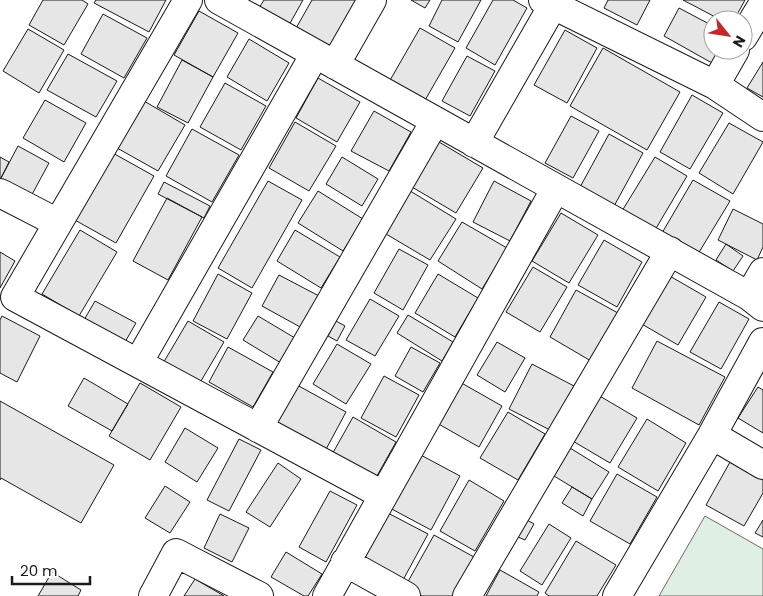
<svg xmlns="http://www.w3.org/2000/svg" width="763" height="596" font-family="Poppins,sans-serif">
  <style>
    .green { fill: #e0efe3; stroke: #6a6a6a }
    .building { fill: #e6e6e6; stroke: #1a1a1a }
    .lines { fill: none; stroke-linecap: round; stroke-linejoin: round }
    .minor-casing { stroke: #1a1a1a; stroke-width: 30 }
    .minor { stroke: #fff; stroke-width: 28 }
  </style>
  <rect width="100%" height="100%" fill="#fff"/>
  <path class="green" d="M705 516 763 549V596H659Z"/>
  <path class="building" d="M43 0H82L88 4 64 45 29 25Z
    M96 0H166L149 32 94 3Z
    M264 0H303L289 25 259 8Z
    M312 0H357L329 50 295 30Z
    M411 0H430L425 8Z
    M442 0H481L458 42 429 26Z
    M493 0H513L527 8 495 65 466 48Z
    M608 0H650L637 25 604 8Z
    M683 0H745L734 20H721Z
    M679 8 713 26V50H719L712 63 664 36Z
    M199 11 238 33 213 77 174 55Z
    M103 14 147 38 124 78 81 54Z
    M420 28 455 48 424 102 389 82Z
    M28 29 64 50 39 93 3 71Z
    M565 30 597 48 567 103 534 85Z
    M249 39 289 63 267 101 227 77Z
    M603 48 680 92 647 150 570 106Z
    M68 54 117 81 96 117 47 90Z
    M467 56 495 71 470 116 442 101Z
    M182 60 213 77 188 123 157 107Z
    M763 62V97L747 88Z
    M318 78 360 102 337 142 296 118Z
    M225 83 266 106 241 150 200 127Z
    M692 95 723 113 690 169 660 152Z
    M45 100 86 123 64 162 23 138Z
    M144 101 185 125 158 171 117 148Z
    M374 111 411 132 389 171 351 151Z
    M571 116 599 131 573 178 545 163Z
    M295 122 336 146 309 191 269 168Z
    M729 123 763 142 733 194 699 173Z
    M192 129 239 155 212 202 166 176Z
    M609 134 643 153 613 208 579 189Z
    M439 142 483 168 456 213 412 187Z
    M18 146 49 163 29 200 0 180Z
    M111 152 154 176 116 243 73 219Z
    M0 157 9 162 0 180Z
    M342 157 378 179 362 206 326 184Z
    M655 157 687 176 655 230 622 211Z
    M693 180 730 201 698 254 662 233Z
    M268 181 302 200 252 288 218 268Z
    M494 181 531 201 510 241 473 222Z
    M164 182 210 206 204 218 158 194Z
    M407 189 456 219 430 260 381 231Z
    M318 191 363 219 343 251 298 223Z
    M167 198 202 217 168 280 133 261Z
    M733 209 763 224V247L757 260 718 240Z
    M561 213 598 235 569 283 532 261Z
    M462 222 507 248 482 289 438 261Z
    M80 230 117 252 79 316 42 294Z
    M295 230 340 257 321 288 277 261Z
    M604 240 642 262 617 307 578 285Z
    M726 244 743 256 733 271 716 260Z
    M399 249 428 265 403 310 374 293Z
    M0 252 15 261 0 288Z
    M533 267 567 287 540 332 506 312Z
    M218 274 252 293 227 339 193 321Z
    M438 274 478 298 455 337 415 313Z
    M279 275 319 296 302 328 262 306Z
    M668 275 706 297 678 345 640 323Z
    M576 290 618 313 591 361 550 337Z
    M370 299 399 316 375 356 346 340Z
    M95 301 136 323 125 342 84 320Z
    M719 302 749 319 721 369 690 352Z
    M408 315 453 342 442 361 397 333Z
    M2 316 40 336 17 382 0 373V320Z
    M258 316 295 338 281 363 243 340Z
    M188 321 224 342 198 386 162 365Z
    M336 321 345 326 337 341 328 336Z
    M657 341 725 377 699 425 632 388Z
    M497 342 525 358 505 392 477 375Z
    M337 344 371 364 346 404 313 384Z
    M228 347 273 372 253 407 209 382Z
    M411 347 440 363 423 392 395 376Z
    M532 364 574 386 550 430 509 409Z
    M384 376 419 395 396 437 361 418Z
    M84 378 128 404 112 431 68 406Z
    M458 381 502 406 479 447 435 422Z
    M140 383 181 407 150 460 109 436Z
    M297 385 346 412 324 453 274 426Z
    M758 387 763 390V433L738 418Z
    M598 395 637 418 610 463 571 440Z
    M0 401 114 465 81 523 1 478 0 480Z
    M508 412 545 434 518 480 480 458Z
    M353 417 396 442 373 483 330 458Z
    M647 419 686 443 658 491 618 467Z
    M185 428 218 448 197 482 165 462Z
    M239 439 261 450 229 511 207 500Z
    M570 448 609 472 592 499 554 476Z
    M417 453 460 476 431 530 388 507Z
    M730 462 763 480V493L744 526 706 505Z
    M278 463 301 479 270 527 246 512Z
    M617 474 657 497 630 544 590 521Z
    M469 480 504 501 475 551 440 531Z
    M165 486 190 502 170 533 145 518Z
    M572 487 592 499 583 516 562 503Z
    M330 491 357 505 326 562 299 547Z
    M384 511 428 534 403 580 359 557Z
    M220 514 249 528 232 562 204 548Z
    M527 520 534 524 525 540 518 537Z
    M763 520V537L755 533Z
    M549 524 571 538 542 585 520 571Z
    M434 535 474 557 453 596H422L405 587Z
    M576 541 616 565 597 596H549L545 593Z
    M286 552 322 574 308 596H304L271 577Z
    M500 570 539 592 537 596H486Z
    M52 572 81 590 78 596H38Z
    M195 579 224 596H184Z"/>
  <g class="lines">
    <defs>
      <path id="minor" d="M188 0 15 297 383 495
        M219 0 749 296 763 307
        M543 0 715 85 763 117
        M743 37 763 4
        M335 65 372 0
        M715 85 735 50
        M474 143 556 0
        M0 193 58 223
        M749 296 763 272
        M138 363 315 54
        M258 428 435 121
        M712 435 763 465
        M345 562 406 596
        M153 596 176 553 259 596
        M327 596 556 188
        M467 596 670 251
        M617 596 712 435 763 342"/>
    </defs>
    <use href="#minor" class="minor-casing"/>
    <use href="#minor" class="minor"/>
  </g>
  <g transform="translate(728 35) rotate(120)"><circle r="24" fill="#ffffff" stroke="#a3a3a3"/>
  <path d="M0-4L9 19L0 12L-9 19Z" fill="#c62828"/>
  <text y="-8" font-size="14" font-weight="bold" text-anchor="middle" fill="#1a1a1a">N</text>
  </g>
  <path d="M12 576v8h78v-8" fill="none" stroke="#1a1a1a" stroke-width="2.5"/>
  <text x="20" y="576" font-size="15" fill="#1a1a1a" stroke="#ffffff" stroke-width="4" paint-order="stroke">20 m</text>
</svg>
